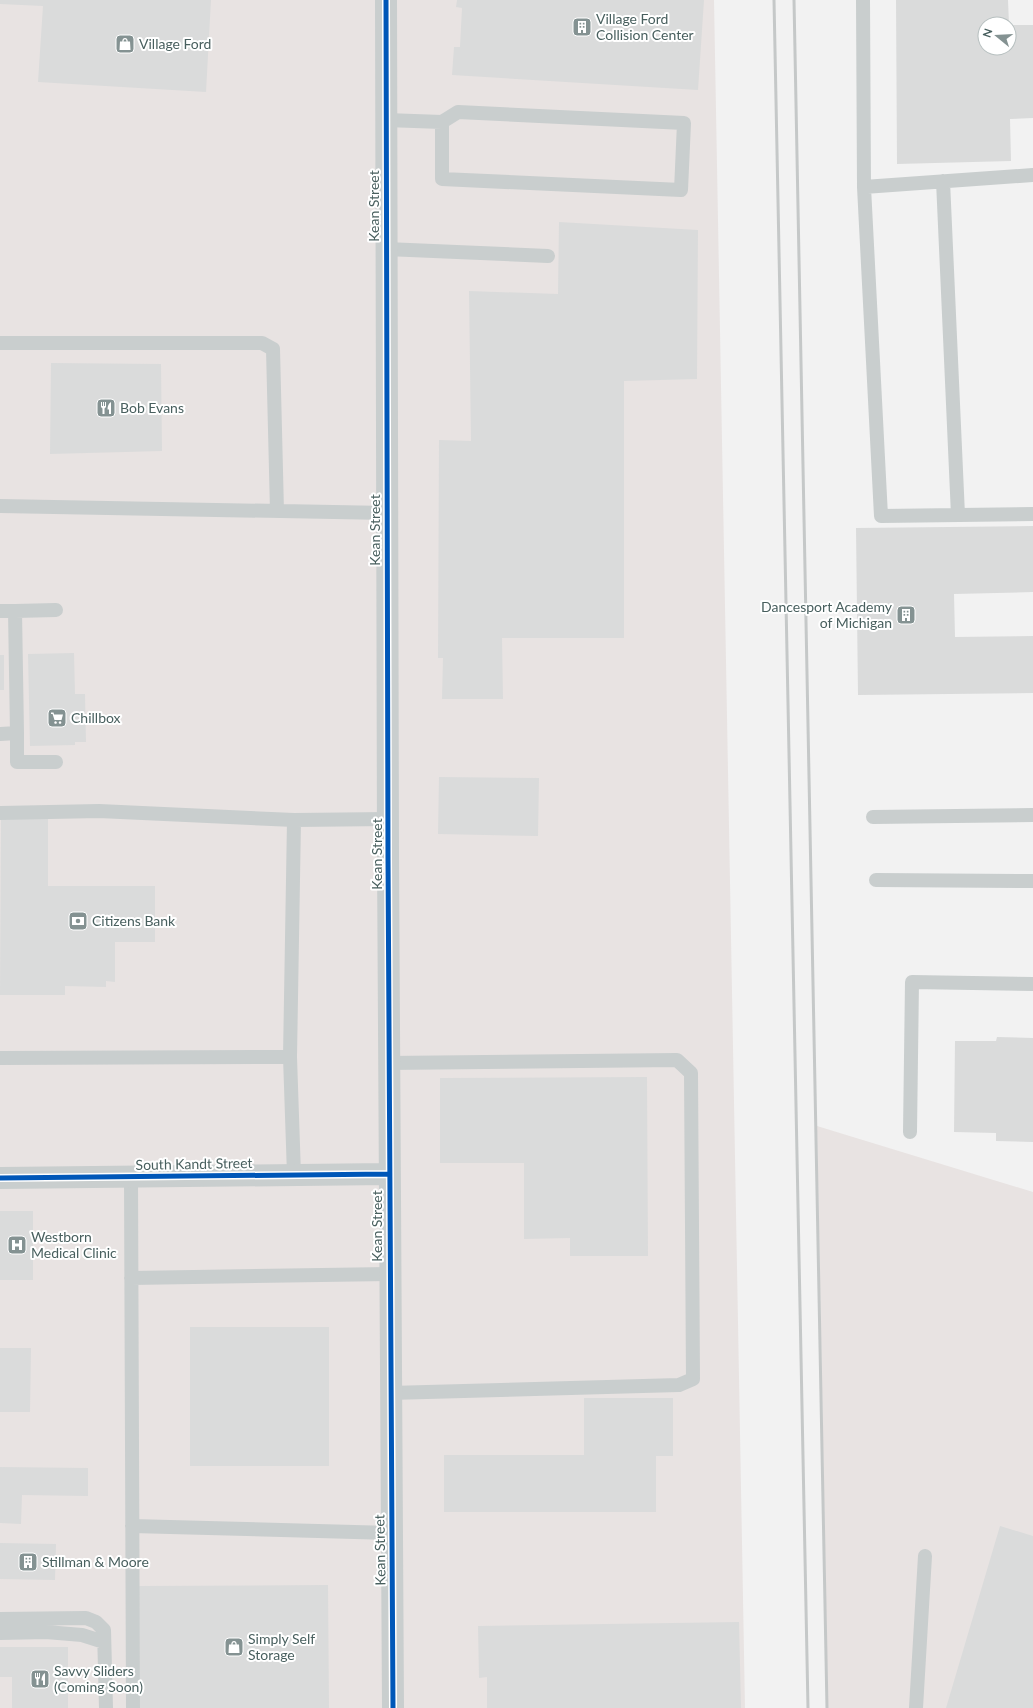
<svg xmlns="http://www.w3.org/2000/svg" width="1033" height="1708" font-family="Lato,sans-serif">
  <style>
    .commercial { fill: #e8e3e2 }
    .building { fill: #dadbdb }
    .lines { fill: none; stroke-linecap: round; stroke-linejoin: round }
    .service { stroke: #c9cece; stroke-width: 14 }
    .minor { stroke: #c9cece; stroke-width: 22 }
    .rail { stroke: #c5c8c8; stroke-width: 3 }
    .cycleway-casing { stroke: #fff; stroke-width: 8 }
    .cycleway { stroke: #0057b8; stroke-width: 5 }
    .labels { text-anchor: middle; stroke-width: 4; stroke-linejoin: round; paint-order: stroke }
    .poi-label { font-size: 14px; fill: #485f5e; stroke: #fff; text-anchor: start }
    .street-label { font-size: 14px; fill: #485f5e; stroke: #fff }
  </style>
  <rect width="100%" height="100%" fill="#f2f2f2"/>
  <path class="commercial" d="M0 0H714L745 1708H0Z
    M817 1126 1033 1192V1708H828Z"/>
  <path class="building" d="M0 0H211L206 92 38 82 43 6 0 4Z
    M457 0H704L698 90 452 75 454 47H460L462 8 456 7Z
    M896 0H1008L1009 24H985V48H1009V25H1033V118L1010 119 1011 161 897 164Z
    M559 222 698 230 697 379 624 381V638H502L503 699H442L443 658H438L439 440 471 441 469 291 558 294Z
    M51 363 161 364 162 451 50 454Z
    M1033 526V592L954 594 955 637 1033 636V693L858 695 856 528Z
    M74 653 75 694H85L86 742H75V745L30 746 28 654Z
    M0 655H4V690H0Z
    M439 777 539 778 538 836 438 834Z
    M1 819H48V886H155V942H115V982L106 981V987L65 986V995H0Z
    M997 1037 1033 1038V1142L996 1141V1133L954 1132 955 1041H996Z
    M647 1077 648 1256H570V1238L524 1239V1163H440V1078Z
    M0 1211H33V1280H0Z
    M190 1327H329V1466H190Z
    M0 1348H31L30 1412H0Z
    M584 1398H673V1456H656V1512H444V1455H584Z
    M0 1467 88 1468V1496L22 1495 21 1524 0 1523Z
    M1000 1526 1033 1536V1708H946Z
    M0 1543 56 1544 55 1580 0 1579Z
    M328 1585 329 1708H140L139 1586Z
    M739 1622 741 1708H487V1677L479 1678 478 1626Z
    M0 1647H68V1708H12V1677H0Z"/>
  <g class="lines">
    <path class="service" d="M863 0 864 187
      M386 120 442 122 458 112 684 123 681 190 442 179V122
      M1033 175 864 187 881 516 1033 514
      M943 181 958 515
      M386 249 548 256
      M0 343H262L273 349 277 511
      M0 506 387 513
      M0 611H15L17 733 0 734
      M15 611 56 610
      M17 733V762H56
      M0 813 99 811 294 820 290 1057 0 1058
      M873 817 1033 815
      M294 820 389 819
      M876 880 1033 881
      M290 1057 294 1175
      M388 1063 677 1060 691 1073 693 1379 679 1385 390 1393
      M910 1132 912 982 1033 984
      M131 1177 133 1708
      M131 1278 389 1274
      M132 1526 391 1533
      M0 1619 86 1618 96 1622 104 1630 106 1708
      M0 1633 46 1632 82 1635 104 1642
      M916 1708 925 1556"/>
    <path class="minor" d="M386 0C387 569 388 1139 393 1708
      M0 1178 388 1174"/>
    <path class="rail" d="M774 0 808 1708
      M794 0 827 1708"/>
    <defs>
      <path id="cycleway" d="M386 0C387 569 388 1139 393 1708
        M0 1178 388 1174"/>
    </defs>
    <use href="#cycleway" class="cycleway-casing"/>
    <use href="#cycleway" class="cycleway"/>
  </g>
  <defs>
    <symbol id="building-square" viewBox="-11 -11 22 22"><rect x="-9" y="-9" width="18" height="18" rx="4" fill="#849292" stroke="#fff"/><path d="M-4-6H4V6H1V3H-1V6H-4ZM-2.5-4.3h1.7v1.8h-1.7ZM.8-4.3h1.7v1.8H.8ZM-2.5-1h1.7V.8h-1.7ZM.8-1h1.7V.8H.8Z" fill="#fff"/></symbol>
    <symbol id="shop-square" viewBox="-11 -11 22 22"><rect x="-9" y="-9" width="18" height="18" rx="4" fill="#849292" stroke="#fff"/><path d="M-5-2.5h2.3a2.7 3.5 0 0 1 5.4 0H5L5.5 6h-11ZM-1.5-2.5h3a1.5 2.3 0 0 0-3 0Z" fill="#fff"/></symbol>
    <symbol id="restaurant-square" viewBox="-11 -11 22 22"><rect x="-9" y="-9" width="18" height="18" rx="4" fill="#849292" stroke="#fff"/><path d="M-5-6h1v4h1v-4h1v4h1v-4h1v5L-1.5 .5V6h-2V.5L-5-1ZM5-6V6H3V1.5H1.5Q1.5-4 5-6Z" fill="#fff"/></symbol>
    <symbol id="supermarket-square" viewBox="-11 -11 22 22"><rect x="-9" y="-9" width="18" height="18" rx="4" fill="#849292" stroke="#fff"/><path d="M-6-5.5h2.5l.6 2H6L4.5 2H-2.5L-4.4-4H-6ZM-1.5 3.2a1.3 1.3 0 1 0 .1 0ZM3 3.2a1.3 1.3 0 1 0 .1 0Z" fill="#fff"/></symbol>
    <symbol id="bank-square" viewBox="-11 -11 22 22"><rect x="-9" y="-9" width="18" height="18" rx="4" fill="#849292" stroke="#fff"/><path d="M-6-4H6V4H-6ZM0-2.3a2.3 2.3 0 1 0 0 4.6a2.3 2.3 0 1 0 0-4.6Z" fill="#fff"/></symbol>
    <symbol id="hospital-square" viewBox="-11 -11 22 22"><rect x="-9" y="-9" width="18" height="18" rx="4" fill="#849292" stroke="#fff"/><path d="M-5-5h3v3.5h4V-5h3V5h-3V1.5h-4V5h-3Z" fill="#fff"/></symbol>
  </defs>
  <g fill-rule="evenodd">
    <use href="#building-square" x="571" y="16" width="22" height="22"/>
    <use href="#shop-square" x="114" y="33" width="22" height="22"/>
    <use href="#restaurant-square" x="95" y="397" width="22" height="22"/>
    <use href="#building-square" x="895" y="604" width="22" height="22"/>
    <use href="#supermarket-square" x="46" y="707" width="22" height="22"/>
    <use href="#bank-square" x="67" y="910" width="22" height="22"/>
    <use href="#hospital-square" x="6" y="1234" width="22" height="22"/>
    <use href="#building-square" x="17" y="1551" width="22" height="22"/>
    <use href="#shop-square" x="223" y="1636" width="22" height="22"/>
    <use href="#restaurant-square" x="29" y="1668" width="22" height="22"/>
  </g>
  <g class="labels">
    <g class="poi-label">
      <text x="596" y="24">Village Ford<tspan x="596" dy="16">Collision Center</tspan></text>
      <text x="139" y="49">Village Ford</text>
      <text x="120" y="413">Bob Evans</text>
      <text x="892" y="612" text-anchor="end">Dancesport Academy<tspan x="892" dy="16">of Michigan</tspan></text>
      <text x="71" y="723">Chillbox</text>
      <text x="92" y="926">Citizens Bank</text>
      <text x="31" y="1242">Westborn<tspan x="31" dy="16">Medical Clinic</tspan></text>
      <text x="42" y="1567">Stillman &amp; Moore</text>
      <text x="248" y="1644">Simply Self<tspan x="248" dy="16">Storage</tspan></text>
      <text x="54" y="1676">Savvy Sliders<tspan x="54" dy="16">(Coming Soon)</tspan></text>
    </g>
    <g class="street-label">
      <text transform="translate(374 206) rotate(-90)" y="5">Kean Street</text>
      <text transform="translate(375 530) rotate(-90)" y="5">Kean Street</text>
      <text transform="translate(377 854) rotate(-90)" y="5">Kean Street</text>
      <text transform="translate(194 1164) rotate(-1)" y="5">South Kandt Street</text>
      <text transform="translate(377 1226) rotate(-90)" y="5">Kean Street</text>
      <text transform="translate(380 1550) rotate(-91)" y="5">Kean Street</text>
    </g>
  </g>
  <g transform="translate(997 36) rotate(288)"><circle r="19" fill="#ffffff" stroke="#b6bfbf"/>
  <path d="M0-3L7 15L0 10L-7 15Z" fill="#849292"/>
  <text y="-6" font-size="11" font-weight="bold" text-anchor="middle" fill="#485f5e">N</text>
  </g>
</svg>
